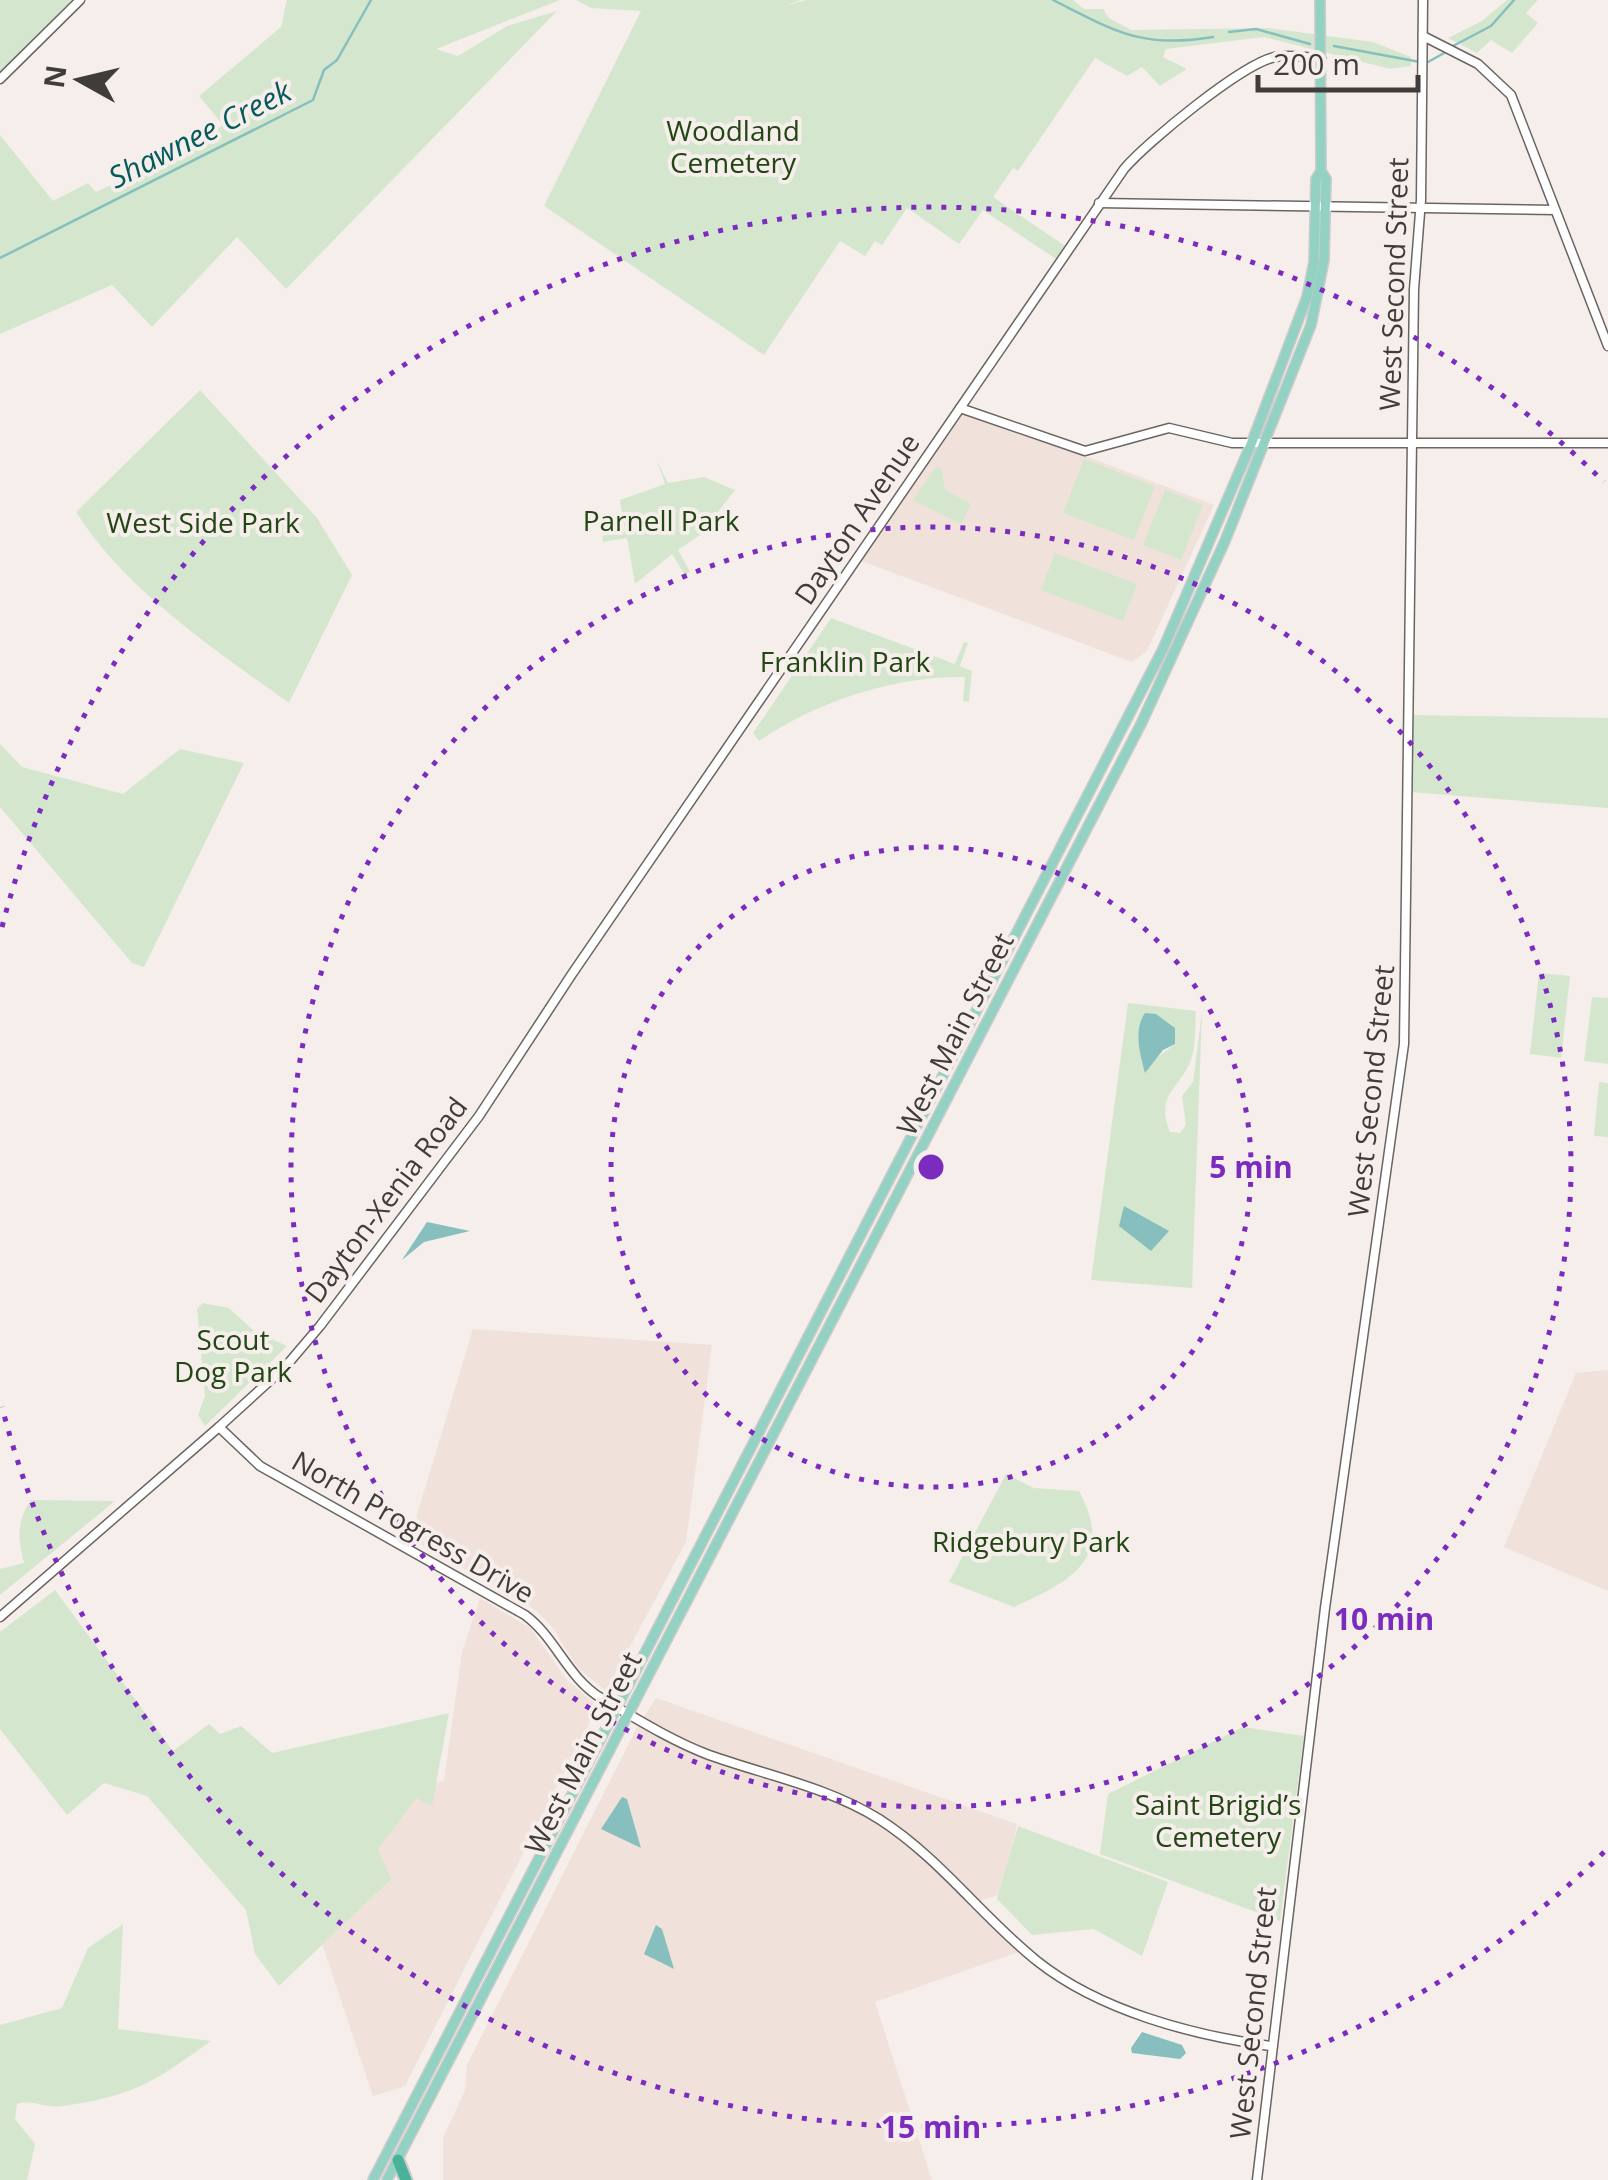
<svg xmlns="http://www.w3.org/2000/svg" width="1608" height="2180" font-family="'Open Sans',sans-serif">
  <style>
    .built { fill: #f0e1db }
    .green { fill: #d4e7ce; fill-rule: evenodd }
    .water { fill: #86bfbe }
    .lines { fill: none; stroke-linecap: round; stroke-linejoin: round }
    .stream { stroke: #86bfbe; stroke-width: 2.5 }
    .tertiary-casing { stroke: #6b6562; stroke-width: 11 }
    .secondary-casing { stroke: #6b6562; stroke-width: 11 }
    .primary-casing { stroke: #cdcccc; stroke-width: 12 }
    .motorway-casing { stroke: #cdcccc; stroke-width: 15 }
    .tertiary { stroke: #fff; stroke-width: 8 }
    .secondary { stroke: #fff; stroke-width: 8 }
    .primary { stroke: #93d1c2; stroke-width: 9 }
    .motorway { stroke: #4bb29a; stroke-width: 11 }
    .ring { fill: none; stroke: #7b2cbf; stroke-width: 5; stroke-dasharray: 5 10 }
    .labels { text-anchor: middle; stroke-width: 8; stroke-linejoin: round; paint-order: stroke }
    .park-label { font-size: 28px; fill: #224614; stroke: #f6eeeb }
    .street-label { font-size: 28px; fill: #3f3c3a; stroke: #f6eeeb }
    .water-label { font-size: 30px; font-style: italic; fill: #055a5b; stroke: #f6eeeb }
    .centre { fill: #7b2cbf; stroke: #f6eeeb; stroke-width: 5 }
    .ring-label { font-size: 30px; text-anchor: middle; font-weight: bold; fill: #7b2cbf; stroke: #f6eeeb; stroke-width: 8; stroke-linejoin: round; paint-order: stroke }
  </style>
  <rect width="100%" height="100%" fill="#f6eeeb"/>
  <path class="built" d="M960 408 1214 505 1147 651 1132 662 856 559Z
    M473 1329 712 1345 686 1542 606 1691 577 1667 552 1627 533 1608 410 1538Z
    M1608 1370V1591L1504 1547 1576 1373Z
    M480 1598 530 1628 567 1680 598 1706 405 2086 373 2096 303 1887 387 1800 444 1780 462 1652Z
    M656 1698 1017 1824 1001 1894 968 1905 1019 1952 875 2002 932 2180H443V2138L465 2090 467 2065 636 1729Z"/>
  <path class="green" d="M0 0H72L0 72Z
    M287 0H560L436 49 458 56 507 26 557 11 286 289 237 237 152 327 112 285 0 334V135L53 201 88 183 96 192 190 148 223 125 199 96 281 27Z
    M576 0H801L784 6 806 0H1073L1084 9H1103L1109 18 1131 30 1268 28 1373 42 1411 57V66L1390 69 1264 37 1166 49 1163 57 1187 69 1160 86 1142 67 1127 76 1095 58 1018 171 1013 168 993 197 1068 248 1059 261 983 210 959 244 907 208 882 245 875 241 865 256 840 241 764 355 544 206 641 11 591 8Z
    M1507 0H1538L1526 13 1538 23 1512 53 1491 40 1477 53 1448 38 1482 21Z
    M200 390 317 518 352 575 289 703C214 649 125 590 76 512Z
    M1084 459 1155 486 1134 540 1063 513Z
    M657 461 668 483 704 477 735 490 700 535 678 550 690 572 685 575 672 554 635 584 627 538 603 542 602 536 625 531 620 500 665 484Z
    M941 467 945 490 971 504 961 524 913 500 935 468Z
    M1165 490 1203 505 1181 560 1143 545Z
    M1055 553 1137 584 1123 621 1041 590Z
    M831 618 955 664 964 642 968 643 960 666 972 671 969 702 963 701 965 677C895 676 817 701 759 741L753 733Z
    M1411 715 1608 718V808L1410 792Z
    M0 744 22 767 123 794 180 749 244 763 144 967 132 963 0 807Z
    M1539 973 1570 976 1561 1058 1530 1054Z
    M1592 997 1608 998V1064L1584 1061Z
    M1128 1003 1196 1011C1195 1027 1196 1046 1191 1060 1178 1092 1155 1094 1170 1132L1180 1133 1186 1125 1182 1096 1193 1082 1202 1012 1192 1288 1091 1280ZM1156 1014 1175 1044 1155 1059Z
    M1599 1082 1608 1083V1137L1594 1136Z
    M203 1303 229 1308 254 1331 287 1346 205 1426 198 1415 205 1396 197 1309Z
    M1006 1474 1034 1488 1079 1491C1116 1559 1070 1582 1014 1607L949 1582Z
    M31 1500 115 1501 0 1595V1569L24 1563C18 1537 16 1523 31 1500Z
    M55 1590 173 1751 209 1724 220 1734 241 1726 272 1753 449 1713 432 1806 416 1798 378 1849 391 1879 279 1986 255 1954 246 1910 147 1796 104 1783 67 1815 0 1729V1632Z
    M1243 1727 1304 1736 1280 1921 1100 1854 1108 1794Z
    M1018 1826 1168 1882 1142 1956 1094 1929 1032 1935 997 1899Z
    M123 1924 118 2029 211 2041C154 2082 134 2096 63 2106 46 2109 33 2099 17 2104L15 2119 35 2144 27 2180H0V2025L62 2008 88 1948Z"/>
  <path class="water" d="M1145 1013 1156 1014 1175 1028V1044L1163 1050 1145 1073C1140 1054 1133 1030 1145 1013Z
    M1124 1206 1169 1231 1151 1251 1119 1226Z
    M427 1222 470 1231 424 1242 402 1260Z
    M622 1797 627 1799 641 1848 601 1829Z
    M656 1925 662 1929 674 1969 644 1954Z
    M1142 2032 1182 2045 1186 2053 1180 2059 1132 2053 1131 2048Z"/>
  <g class="lines">
    <path class="stream" d="M1053 0C1115 31 1141 49 1213 37
      M1229 32 1256 29 1310 44
      M1334 46 1420 62
      M1453 46 1491 26 1514 0
      M1428 62 1446 52
      M0 258 313 100 324 70 337 60 371 0"/>
    <defs>
      <path id="tertiary" d="M1423 36 1478 64 1511 95 1608 346
        M0 79 80 0
        M1099 203 1555 210
        M960 408 1085 451 1169 428 1232 443H1608
        M219 1427 260 1466 525 1615C556 1638 567 1677 601 1698 635 1718 672 1741 709 1755 765 1775 828 1787 879 1819 940 1858 981 1916 1037 1961 1100 2011 1192 2035 1270 2046"/>
      <path id="secondary" d="M0 1617 219 1427 286 1366 320 1326 479 1116 572 974 1124 169C1147 142 1242 64 1275 57 1289 54 1307 58 1321 58
        M1257 2180 1325 1608 1404 1044 1414 289 1421 200 1423 0"/>
      <path id="primary" d="M373 2180 1163 649 1252 442 1307 297 1314 262 1316 179 1321 171
        M387 2180 1141 724 1225 541 1311 325 1324 260 1326 179 1321 171 1320 0"/>
      <path id="motorway" d="M398 2160 406 2180"/>
    </defs>
    <use href="#tertiary" class="tertiary-casing"/>
    <use href="#secondary" class="secondary-casing"/>
    <use href="#primary" class="primary-casing"/>
    <use href="#motorway" class="motorway-casing"/>
    <use href="#tertiary" class="tertiary"/>
    <use href="#secondary" class="secondary"/>
    <use href="#primary" class="primary"/>
    <use href="#motorway" class="motorway"/>
  </g>
  <g class="ring">
    <circle cx="931" cy="1167" r="320"/>
    <circle cx="931" cy="1167" r="640"/>
    <path d="M1604 1852A960 960 0 0 1 2 1407M2 927A960 960 0 0 1 1604 482"/>
  </g>
  <g class="labels">
    <g class="park-label">
      <text x="733" y="141">Woodland<tspan x="733" dy="32">Cemetery</tspan></text>
      <text x="661" y="531">Parnell Park</text>
      <text x="203" y="533">West Side Park</text>
      <text x="845" y="672">Franklin Park</text>
      <text x="233" y="1350">Scout<tspan x="233" dy="32">Dog Park</tspan></text>
      <text x="1031" y="1552">Ridgebury Park</text>
      <text x="1218" y="1815">Saint Brigid’s<tspan x="1218" dy="32">Cemetery</tspan></text>
    </g>
    <g class="street-label">
      <text transform="translate(1394 284) rotate(-88)" y="10">West Second Street</text>
      <text transform="translate(857 519) rotate(-56)" y="10">Dayton Avenue</text>
      <text transform="translate(955 1034) rotate(-63)" y="10">West Main Street</text>
      <text transform="translate(1371 1091) rotate(-84)" y="10">West Second Street</text>
      <text transform="translate(386 1200) rotate(-53)" y="10">Dayton-Xenia Road</text>
      <text transform="translate(413 1527) rotate(30)" y="10">North Progress Drive</text>
      <text transform="translate(583 1753) rotate(-63)" y="10">West Main Street</text>
      <text transform="translate(1253 2013) rotate(-84)" y="10">West Second Street</text>
    </g>
    <g class="water-label">
      <text transform="translate(200 135) rotate(-27)" y="10">Shawnee Creek</text>
    </g>
  </g>
  <circle cx="931" cy="1167" r="15" class="centre"/>
  <g class="ring-label">
    <text x="1251" y="1178">5 min</text>
    <text x="1384" y="1630">10 min</text>
    <text x="931" y="2138">15 min</text>
  </g>
  <g transform="translate(80 80) rotate(278)" stroke="#f6eeeb" stroke-width="8" paint-order="stroke">
  <path d="M0-8L18 38L0 25L-18 38Z" fill="#3f3c3a"/>
  <text y="-15" font-size="28" font-weight="bold" text-anchor="middle" fill="#3f3c3a">N</text>
  </g>
  <path d="M1258 75v15h160v-15" fill="none" stroke="#3f3c3a" stroke-width="5"/>
  <text x="1273" y="75" font-size="30" fill="#3f3c3a" stroke="#f6eeeb" stroke-width="8" paint-order="stroke">200 m</text>
</svg>
